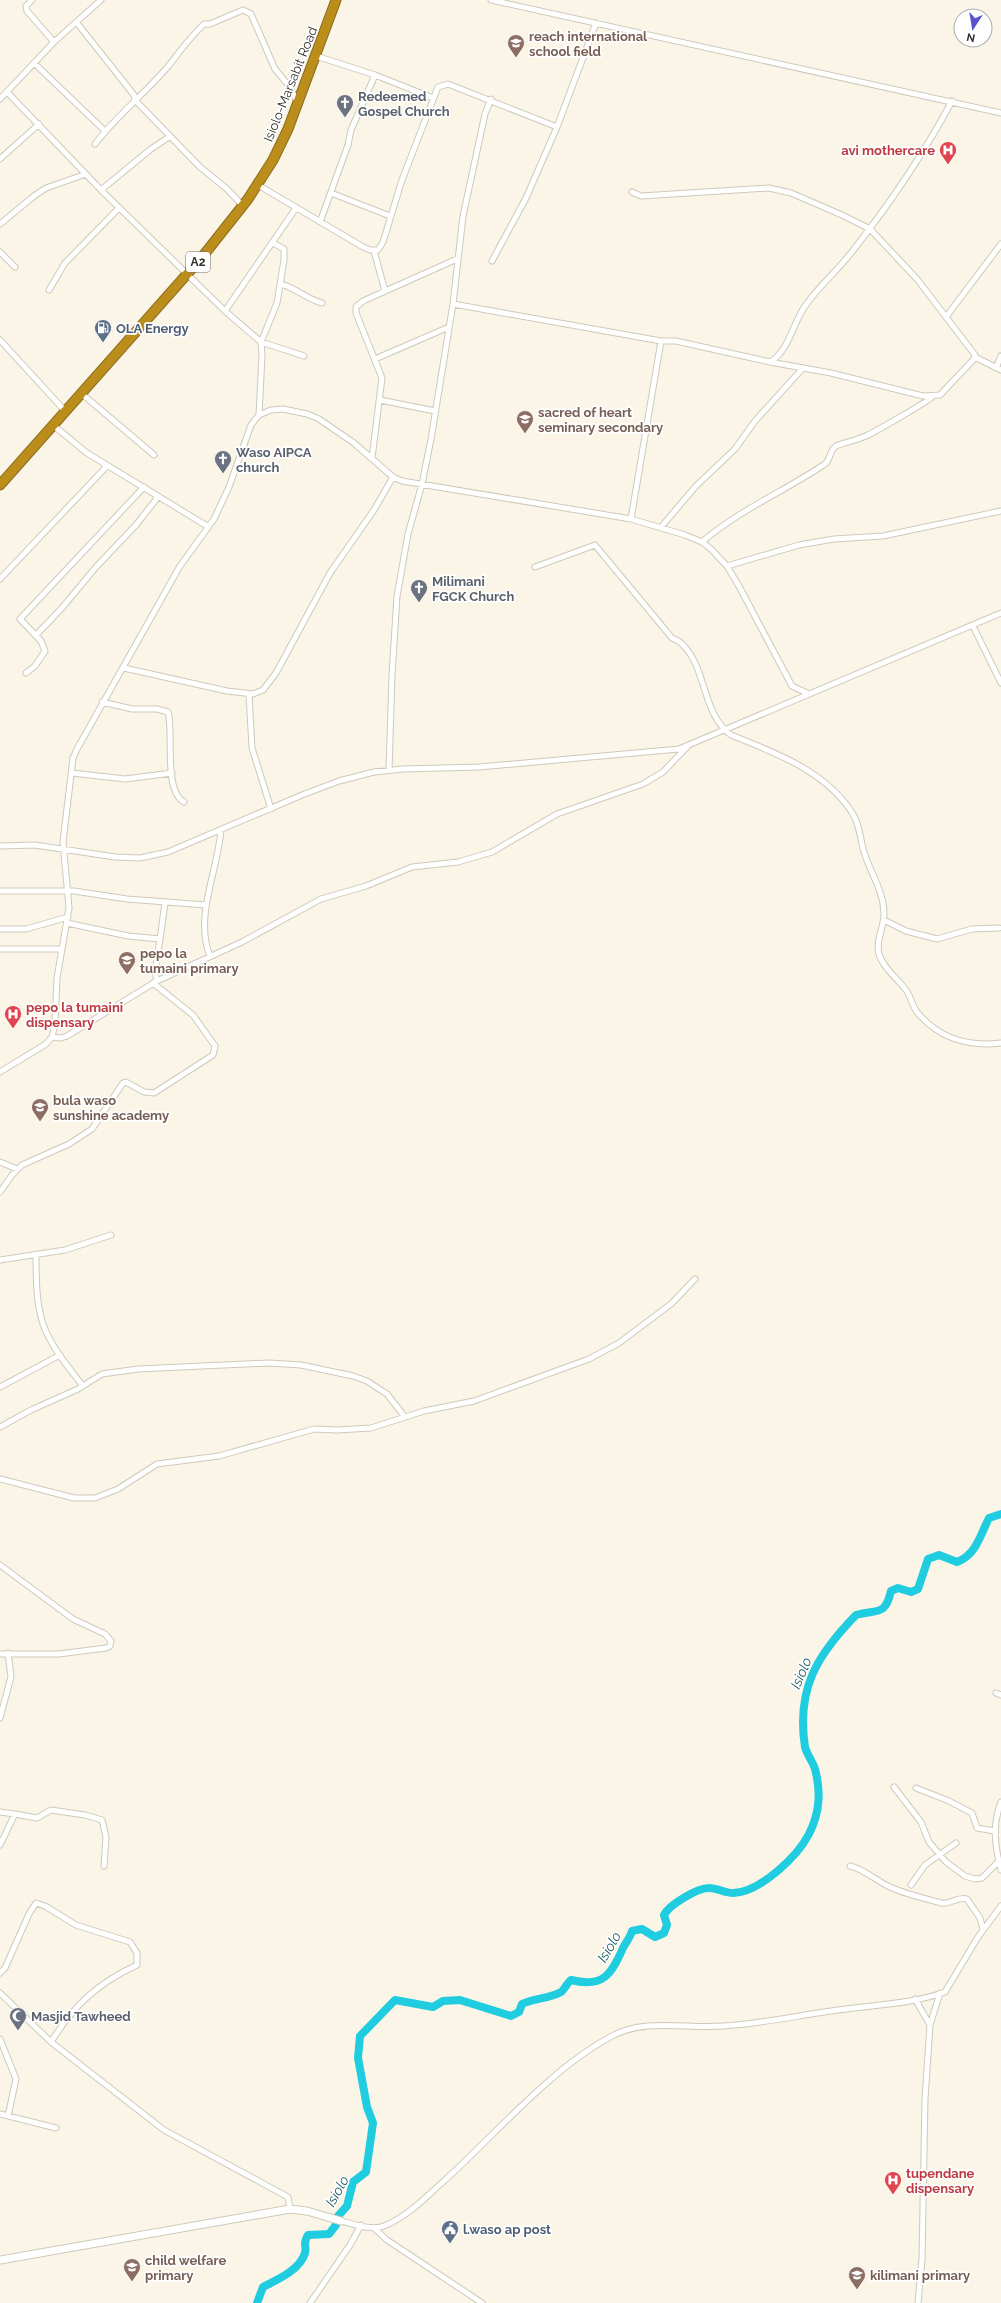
<svg xmlns="http://www.w3.org/2000/svg" width="1001" height="2303" font-family="Raleway,sans-serif">
  <style>
    .lines { fill: none; stroke-linecap: round; stroke-linejoin: round }
    .river { stroke: #1fcce0; stroke-width: 8 }
    .street-casing { stroke: #cfc9bc; stroke-width: 7 }
    .secondary-casing { stroke: #cfc9bc; stroke-width: 9 }
    .highway-casing { stroke: #8b6c20; stroke-width: 11 }
    .street { stroke: #fff; stroke-width: 5 }
    .secondary { stroke: #fff; stroke-width: 7 }
    .highway { stroke: #bb8d1a; stroke-width: 9 }
    .labels { text-anchor: middle; stroke-width: 3.5; stroke-linejoin: round; paint-order: stroke }
    .shield { fill: #fff; stroke: #706d6a; stroke-width: 1 }
    .shield-label { font-size: 12px; font-weight: bold; fill: #322f2a }
    .education-label { font-size: 13px; font-weight: bold; fill: #785e54; stroke: #fff; text-anchor: start }
    .street-label { font-size: 13px; fill: #322f2a; stroke: #fff }
    .worship-label { font-size: 13px; font-weight: bold; fill: #5b616d; stroke: #fff; text-anchor: start }
    .health-label { font-size: 13px; font-weight: bold; fill: #be3a42; stroke: #fff; text-anchor: start }
    .service-label { font-size: 13px; font-weight: bold; fill: #4e5e75; stroke: #fff; text-anchor: start }
    .water-label { font-size: 14px; font-style: italic; fill: #1d5c64; stroke: #fff }
  </style>
  <rect width="100%" height="100%" fill="#fbf5e7"/>
  <g class="lines">
    <path class="river" d="M257 2303 263 2287C277 2280 300 2270 305 2253 307 2245 302 2245 308 2235L329 2234 336 2225 338 2216 347 2206 353 2182 366 2172 373 2123 367 2107 358 2058 360 2036 395 2000 433 2007 443 2001 460 2000 511 2016 519 2012 522 2004C534 1998 548 1999 561 1992 564 1990 567 1983 571 1980 603 1988 611 1975 623 1948 626 1942 630 1938 632 1931L642 1929 655 1937 664 1933 667 1925 664 1915C669 1905 697 1888 709 1888 717 1888 725 1893 733 1893 760 1892 797 1857 809 1834 820 1812 821 1792 815 1769 813 1762 807 1755 805 1747 796 1689 817 1655 856 1615 877 1609 885 1617 891 1591L898 1588 911 1592 918 1589 928 1559 939 1555 957 1562C977 1554 980 1535 989 1518L1001 1514"/>
    <defs>
      <path id="street" d="M32 0 26 6 27 11 54 42
        M491 0 1001 113
        M77 23 134 95 135 100 200 167 227 189 243 206
        M316 56 375 75 433 98
        M34 63 105 131
        M7 92 101 190 225 311 261 342 304 356
        M0 99 54 42 101 0
        M95 144C117 115 147 92 170 64 181 50 191 36 204 24H210L243 10 251 14 275 69 289 86 298 103
        M0 159 39 124
        M258 185 363 247 370 250H378L383 242 402 180 438 87 448 84 557 127 596 23
        M101 190 151 149 169 137
        M632 192 641 196 769 188 791 193 842 215 870 229 917 279 975 355 974 359 940 395 923 396 831 373 770 362
        M331 193 390 216
        M320 222 348 145 351 130 375 75
        M0 224 34 196 46 188 86 174
        M374 251 385 291
        M0 252 15 267
        M492 261 526 198 557 127
        M280 284C295 287 306 299 322 303
        M49 290 65 263 119 208
        M453 304 661 341
        M225 311 296 208
        M946 317 1001 244
        M0 340 66 412
        M975 357 1001 370
        M375 359 449 327
        M996 368 1001 356
        M81 393 154 455
        M380 400 435 411
        M259 415 262 356 261 342 277 303 284 260V249L273 243
        M54 426 87 453 207 526
        M372 458 382 378 356 313V307L363 301 457 259
        M631 519 661 341H676L770 362C789 351 793 323 805 306 818 287 837 271 851 253 889 205 923 155 952 101
        M662 526 696 486 735 449 755 421 803 368
        M702 542C739 510 785 491 825 464 831 459 829 451 836 446 846 442 858 440 868 435 876 431 931 400 933 396
        M727 566 799 545 834 539 883 536 1001 511
        M535 567 595 545 672 638C676 640 680 641 683 645 707 669 702 714 731 735 776 753 826 771 853 814 860 826 860 839 864 852 870 872 883 890 884 912 885 926 875 940 879 954 883 968 898 979 906 990 911 997 912 1005 917 1012 938 1038 968 1047 1001 1043
        M0 579 107 466
        M973 626 1001 683
        M36 635 62 608 96 567 136 525 158 497
        M124 668 227 691 253 694 263 690 276 673 330 573 374 510 393 477
        M26 673 35 666 45 651 41 641 20 619 144 487
        M249 694 252 748 271 809
        M102 702 132 709H157L168 712C174 732 163 791 184 802
        M389 770 392 675 397 596 408 534 422 484 431 439 453 304 463 216 485 114 491 99
        M72 773 125 779 172 773
        M0 846 35 845 115 857 140 858 168 852 302 795 339 781 374 772 403 769 479 767 679 749 1001 613
        M0 891H74L127 899 206 905
        M884 920 906 931 937 939 972 929 999 928
        M67 923 128 936 160 939 165 903
        M0 929H26L68 917
        M0 949H62
        M210 956C194 917 218 870 221 830
        M157 981 155 972 160 939
        M52 1037 61 1038 67 1036 157 981 242 942 321 899 366 886 412 867 458 862 492 852 557 814 643 784 663 772 687 747
        M0 1072 46 1044 52 1037 55 1024 57 978 69 908 63 842 73 758 77 749 180 566 214 519 229 487 251 425 259 415 271 410 283 409 307 414 319 419 354 443 393 477 402 481 631 519 685 535 702 542 711 549 727 566 740 588 792 686 809 694
        M0 1162 17 1169
        M0 1192 12 1175 22 1165 69 1144 92 1129 123 1083 126 1082 144 1092 154 1093 213 1055 215 1046 193 1015 153 983
        M36 1254C36 1276 36 1303 43 1324 51 1347 69 1368 83 1386
        M0 1260 65 1250 111 1235
        M0 1387 60 1355
        M0 1427 31 1410 78 1389 102 1374 138 1369 269 1363 301 1365 353 1376 367 1381 387 1394 405 1417
        M0 1479 74 1498H95L118 1489 157 1464 219 1456 314 1429 337 1430 371 1428 424 1411 474 1401 589 1359 619 1343 671 1304 695 1279
        M0 1565 73 1619 105 1634 111 1641 110 1646 106 1648 59 1654H0
        M996 1693 1001 1695
        M0 1718 11 1677 8 1653
        M894 1787 921 1822 929 1842 946 1862 965 1876 975 1879 982 1878 999 1861
        M916 1788 949 1801 972 1813 977 1828 995 1831
        M1001 1802C992 1825 995 1847 1001 1870
        M0 1812 15 1814
        M0 1845 15 1814 37 1818 51 1810 85 1815 102 1820 106 1837 104 1866
        M850 1866C864 1869 875 1880 888 1886 904 1894 924 1898 941 1903 950 1905 958 1896 967 1899L980 1918 983 1929
        M911 1885 925 1865 956 1843
        M0 1973 5 1968 29 1914 36 1903 45 1906 76 1925 130 1942 137 1953V1965C98 1983 74 2005 51 2042
        M0 1993 51 2042 164 2130 288 2197 290 2209
        M915 1999 930 2025 925 2099 922 2259 918 2303
        M930 2025 940 1993
        M0 2039 16 2079 8 2116
        M0 2114 56 2128
        M341 2221C354 2224 371 2231 384 2226 407 2217 426 2197 444 2181 496 2134 550 2069 612 2036 645 2018 686 2029 723 2026 759 2024 795 2016 831 2011 868 2005 909 2005 945 1992L978 1937 1001 1906
        M374 2228 387 2240 482 2303
        M310 2303 350 2245 361 2225"/>
      <path id="secondary" d="M0 2260 290 2209 307 2211 341 2221"/>
      <path id="highway" d="M0 485 203 256 248 199 273 160 288 129 336 0"/>
    </defs>
    <use href="#street" class="street-casing"/>
    <use href="#secondary" class="secondary-casing"/>
    <use href="#highway" class="highway-casing"/>
    <use href="#street" class="street"/>
    <use href="#secondary" class="secondary"/>
    <use href="#highway" class="highway"/>
  </g>
  <defs>
    <symbol id="school-pin" viewBox="-11 -11 22 30"><path d="M0 17L-7.5 6A9.5 9.5 0 1 1 7.5 6Z" fill="#8d6e63" stroke="#fff"/><path d="M0-5L7-2L0 1L-7-2ZM-4 1L0 2.5L4 1V4Q0 6-4 4Z" fill="#fff"/></symbol>
    <symbol id="church-pin" viewBox="-11 -11 22 30"><path d="M0 17L-7.5 6A9.5 9.5 0 1 1 7.5 6Z" fill="#6b7280" stroke="#fff"/><path d="M-1.2-6h2.4v3.5h3.3v2.4h-3.3V6h-2.4V-.1h-3.3v-2.4h3.3Z" fill="#fff"/></symbol>
    <symbol id="hospital-pin" viewBox="-11 -11 22 30"><path d="M0 17L-7.5 6A9.5 9.5 0 1 1 7.5 6Z" fill="#e0444e" stroke="#fff"/><path d="M-5-5h3v3.5h4V-5h3V5h-3V1.5h-4V5h-3Z" fill="#fff"/></symbol>
    <symbol id="fuel-pin" viewBox="-11 -11 22 30"><path d="M0 17L-7.5 6A9.5 9.5 0 1 1 7.5 6Z" fill="#5c6f8a" stroke="#fff"/><path d="M-5.5-6h7V0h2V4h1.3V-2.5L3-4.5l.8-.8L6-3V5H2.5V1h-1V6h-7ZM-4.2-4.7v3.2H.2V-4.7Z" fill="#fff"/></symbol>
    <symbol id="mosque-pin" viewBox="-11 -11 22 30"><path d="M0 17L-7.5 6A9.5 9.5 0 1 1 7.5 6Z" fill="#6b7280" stroke="#fff"/><path d="M3.5-4.9A6 6 0 1 0 3.5 4.9A5 5 0 1 1 3.5-4.9Z" fill="#fff"/></symbol>
    <symbol id="civic-pin" viewBox="-11 -11 22 30"><path d="M0 17L-7.5 6A9.5 9.5 0 1 1 7.5 6Z" fill="#5c6f8a" stroke="#fff"/><path d="M-.6-6.5H3V-4.5H.6V-3L4-1V1h2V6H-6V1h2V-1L-.6-3ZM-1.2 2.5V6h2.4V2.5Z" fill="#fff"/></symbol>
  </defs>
  <g fill-rule="evenodd">
    <use href="#school-pin" x="506" y="33" width="20" height="27"/>
    <use href="#church-pin" x="335" y="93" width="20" height="27"/>
    <use href="#hospital-pin" x="938" y="140" width="20" height="27"/>
    <use href="#fuel-pin" x="93" y="318" width="20" height="27"/>
    <use href="#school-pin" x="515" y="409" width="20" height="27"/>
    <use href="#church-pin" x="213" y="449" width="20" height="27"/>
    <use href="#church-pin" x="409" y="578" width="20" height="27"/>
    <use href="#school-pin" x="117" y="950" width="20" height="27"/>
    <use href="#hospital-pin" x="3" y="1004" width="20" height="27"/>
    <use href="#school-pin" x="30" y="1097" width="20" height="27"/>
    <use href="#mosque-pin" x="8" y="2006" width="20" height="27"/>
    <use href="#hospital-pin" x="883" y="2170" width="20" height="27"/>
    <use href="#civic-pin" x="440" y="2219" width="20" height="27"/>
    <use href="#school-pin" x="122" y="2257" width="20" height="27"/>
    <use href="#school-pin" x="847" y="2265" width="20" height="27"/>
  </g>
  <g class="labels">
    <rect class="shield" x="186" y="252" width="24" height="20" rx="3"/>
    <g class="shield-label">
      <text x="198" y="266">A2</text>
    </g>
    <g class="education-label">
      <text x="529" y="41">reach international<tspan x="529" dy="15">school field</tspan></text>
      <text x="538" y="417">sacred of heart<tspan x="538" dy="15">seminary secondary</tspan></text>
      <text x="140" y="958">pepo la<tspan x="140" dy="15">tumaini primary</tspan></text>
      <text x="53" y="1105">bula waso<tspan x="53" dy="15">sunshine academy</tspan></text>
      <text x="145" y="2265">child welfare<tspan x="145" dy="15">primary</tspan></text>
      <text x="870" y="2280">kilimani primary</text>
    </g>
    <g class="street-label">
      <text transform="translate(290 84) rotate(-68)" y="5">Isiolo-Marsabit Road</text>
    </g>
    <g class="worship-label">
      <text x="358" y="101">Redeemed<tspan x="358" dy="15">Gospel Church</tspan></text>
      <text x="236" y="457">Waso AIPCA<tspan x="236" dy="15">church</tspan></text>
      <text x="432" y="586">Milimani<tspan x="432" dy="15">FGCK Church</tspan></text>
      <text x="31" y="2021">Masjid Tawheed</text>
    </g>
    <g class="health-label">
      <text x="935" y="155" text-anchor="end">avi mothercare</text>
      <text x="26" y="1012">pepo la tumaini<tspan x="26" dy="15">dispensary</tspan></text>
      <text x="906" y="2178">tupendane<tspan x="906" dy="15">dispensary</tspan></text>
    </g>
    <g class="service-label">
      <text x="116" y="333">OLA Energy</text>
      <text x="463" y="2234">l.waso ap post</text>
    </g>
    <g class="water-label">
      <text transform="translate(801 1673) rotate(-67)" y="5">Isiolo</text>
      <text transform="translate(609 1947) rotate(-60)" y="5">Isiolo</text>
      <text transform="translate(337 2191) rotate(-61)" y="5">Isiolo</text>
    </g>
  </g>
  <g transform="translate(973 28) rotate(192)"><circle r="19" fill="#ffffff" stroke="#adacaa"/>
  <path d="M0-3L7 15L0 10L-7 15Z" fill="#5754cc"/>
  <text y="-6" font-size="11" font-weight="bold" text-anchor="middle" fill="#322f2a">N</text>
  </g>
</svg>
